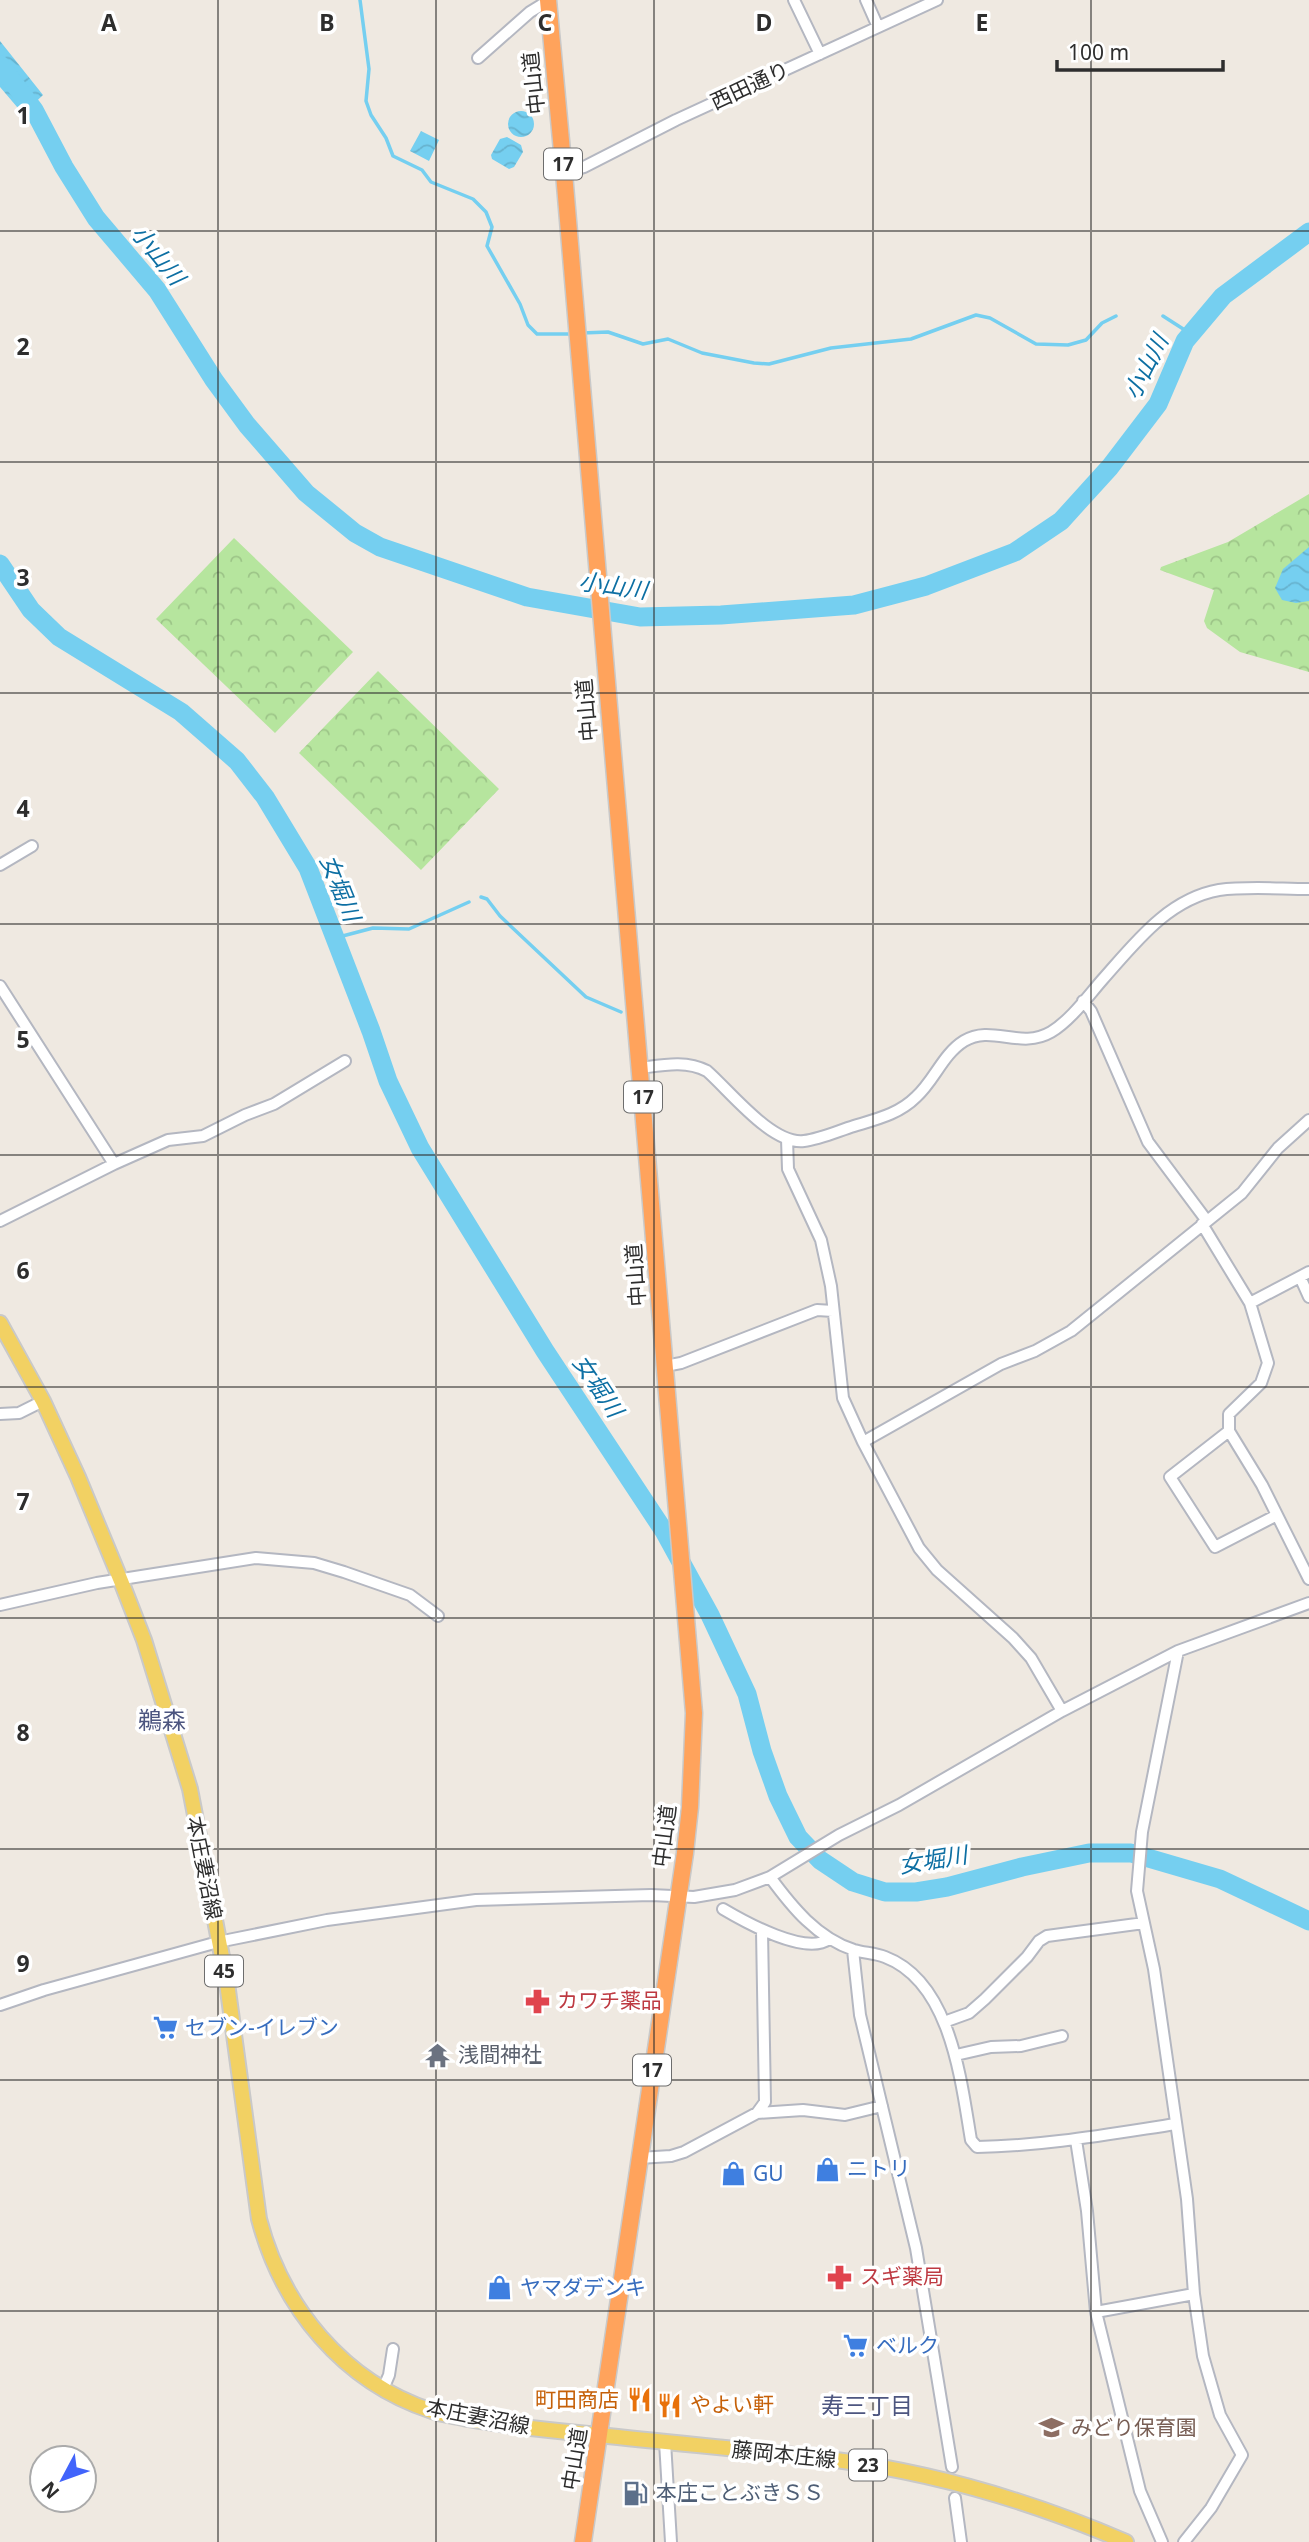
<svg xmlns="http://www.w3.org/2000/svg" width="1309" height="2542" font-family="'Noto Sans','Noto Sans JP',sans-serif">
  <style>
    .forest { fill: url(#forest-crowns) }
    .water { fill: url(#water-waves) }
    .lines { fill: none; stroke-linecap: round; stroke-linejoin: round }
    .stream { stroke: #75cff0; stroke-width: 3.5 }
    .river { stroke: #75cff0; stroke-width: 19 }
    .minor-casing { stroke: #b4b7c1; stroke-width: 14 }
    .major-casing { stroke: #c9c9c9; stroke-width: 18 }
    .highway-casing { stroke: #c9c9c9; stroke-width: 19 }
    .minor { stroke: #fff; stroke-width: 10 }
    .major { stroke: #f2d163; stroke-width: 14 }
    .highway { stroke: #ffa35c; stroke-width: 16 }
    .grid { fill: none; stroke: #2e2e2e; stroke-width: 2; stroke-opacity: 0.55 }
    .labels { text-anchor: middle; stroke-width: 7; stroke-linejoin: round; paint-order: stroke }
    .shield { fill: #fff; stroke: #6d6d6d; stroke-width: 2 }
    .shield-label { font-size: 19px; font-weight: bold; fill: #2e2e2e }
    .street-label { font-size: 21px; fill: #2e2e2e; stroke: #fff }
    .health-label { font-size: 21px; fill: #be3a42; stroke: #fff; text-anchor: start }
    .shop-label { font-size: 21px; fill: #366cbe; stroke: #fff; text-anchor: start }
    .worship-label { font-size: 21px; fill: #5b616d; stroke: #fff; text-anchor: start }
    .food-label { font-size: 21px; fill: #c56008; stroke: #fff; text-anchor: end }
    .education-label { font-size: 21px; fill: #785e54; stroke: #fff; text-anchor: start }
    .service-label { font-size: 21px; fill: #4e5e75; stroke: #fff; text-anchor: start }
    .water-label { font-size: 23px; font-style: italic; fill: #0d6fa3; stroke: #fff }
    .neighbourhood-label { font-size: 23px; fill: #4d5680; stroke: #fff }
    .quarter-label { font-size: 24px; fill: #4d5680; stroke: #fff }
    .grid-label { font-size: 23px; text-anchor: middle; font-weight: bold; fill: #2e2e2e; stroke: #fff; stroke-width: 7; stroke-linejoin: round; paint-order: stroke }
  </style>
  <defs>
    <pattern id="forest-crowns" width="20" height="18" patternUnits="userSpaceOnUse" patternTransform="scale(1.75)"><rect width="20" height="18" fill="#b6e59e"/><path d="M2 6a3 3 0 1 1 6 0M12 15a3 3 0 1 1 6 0" fill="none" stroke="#9dc588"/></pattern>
    <pattern id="water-waves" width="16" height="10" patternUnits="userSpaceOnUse" patternTransform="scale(1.75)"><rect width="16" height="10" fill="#75cff0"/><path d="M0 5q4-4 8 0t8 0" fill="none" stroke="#66b2ce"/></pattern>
  </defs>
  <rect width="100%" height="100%" fill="#efe9e1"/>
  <path class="forest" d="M1309 494V672L1240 652 1207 628 1204 621 1214 590 1160 570 1161 567 1228 542Z
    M234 538 353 652 275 733 156 619Z
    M378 671 499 789 421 870 299 753Z"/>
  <path class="water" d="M0 41 43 95 23 114 0 87Z
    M508 124a13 13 0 1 1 26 0a13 13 0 1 1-26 0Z
    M421 131 439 140 429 161 410 151Z
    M507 137 521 145 523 152 514 167 509 169 492 159 491 155 500 139Z
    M1309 547V601L1296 603 1282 600 1275 588 1283 569Z"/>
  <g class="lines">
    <path class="stream" d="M360 0 369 69 366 101 371 115 386 138 393 156 422 170 431 182 473 199 486 212 492 227 487 246 520 304 528 325 537 334H571
      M1163 316 1191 334
      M582 333 608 332 643 344 668 339 702 353 754 363 769 364 831 348 911 339 976 315 990 318 1036 344 1068 345 1086 340 1102 323 1116 316
      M481 897 487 899 500 916 586 997 621 1012
      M335 938 373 928 409 929 469 902"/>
    <path class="river" d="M0 65 34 110 64 167 96 218 157 290 214 380 247 425 306 493 355 533 380 547 527 597 640 617 721 615 854 605 926 586 1015 552 1061 521 1110 467 1158 404 1185 341 1223 296 1309 232
      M0 564 31 610 59 637 181 712 237 761 265 797 308 868 371 1031 388 1081 420 1148 545 1351 664 1531 710 1615 747 1694 762 1751 778 1796 798 1837 820 1860 853 1882 885 1892H916L947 1887 1022 1867 1089 1853H1131L1220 1879 1309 1921"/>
    <defs>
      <path id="minor" d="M794 0 820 54
        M866 0 878 27
        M478 58 530 12 548 1
        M564 173 584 167 676 120 937 0
        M0 865 32 846
        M0 986 114 1164
        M1083 1001 1091 1011 1148 1142 1207 1221
        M640 1068C663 1065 686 1060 707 1071 730 1091 772 1145 804 1141 820 1139 838 1131 854 1126 877 1119 899 1114 916 1097 934 1081 943 1054 964 1041 992 1024 1020 1050 1051 1032 1071 1020 1088 996 1103 979 1135 943 1168 899 1219 890 1248 886 1280 889 1309 889
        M787 1139 788 1169 821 1240 831 1286 843 1398 863 1442 919 1548 937 1570 1013 1638 1031 1658 1062 1711
        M0 1221 114 1164 168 1140 203 1136 245 1115 274 1104 345 1061
        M1202 1224 1250 1303 1268 1363 1261 1383 1229 1414V1431L1262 1485 1309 1579
        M1300 1277 1309 1297
        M1250 1303 1309 1272
        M665 1366 681 1363 817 1310 833 1311
        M0 1414 19 1413 43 1401
        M1229 1431 1170 1477 1215 1547 1277 1515
        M863 1442 1001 1364 1035 1351 1071 1331 1242 1193 1278 1148 1309 1120
        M0 1605 97 1583 256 1558 314 1563 344 1572 410 1595 438 1616
        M1178 1651 1142 1832 1137 1891 1154 1969 1187 2199 1194 2294 1203 2356 1220 2415 1242 2455 1211 2508 1184 2542
        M770 1877C792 1907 817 1938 854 1950 864 1953 875 1953 885 1957 951 1982 961 2081 971 2140L977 2147C1044 2146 1110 2134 1176 2124
        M723 1909C745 1922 806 1956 829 1939
        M853 1950 860 2015 916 2248 952 2467
        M0 2005 44 1990 218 1942 327 1920 476 1900 651 1895 694 1897 735 1890 770 1877 839 1835 899 1805 1062 1711 1178 1651 1309 1603
        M944 2022 969 2013 985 1999 1027 1957 1039 1941 1047 1936 1144 1923
        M956 2055 991 2047 1021 2046 1062 2036
        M757 2113 765 2102 762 1931
        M1076 2140 1087 2211 1096 2312 1140 2491 1162 2542
        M639 2158 671 2156 684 2152 757 2113 803 2110 845 2115 882 2106
        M1096 2312 1194 2294
        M383 2389 389 2375 393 2349
        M665 2442 671 2542
        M955 2498 961 2542"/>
      <path id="major" d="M0 1323 43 1401 78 1477 121 1581 144 1640 190 1789 227 1983 259 2219C282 2307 343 2382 432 2411 443 2415 456 2416 468 2419 512 2427 555 2431 599 2435 678 2444 758 2450 836 2460 936 2473 1033 2502 1126 2542"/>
      <path id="highway" d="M548 0 564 173 694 1713 690 1807 685 1853 583 2542"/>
    </defs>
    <use href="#minor" class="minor-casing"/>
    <use href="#major" class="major-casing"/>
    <use href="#highway" class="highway-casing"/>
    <use href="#minor" class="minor"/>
    <use href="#major" class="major"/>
    <use href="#highway" class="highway"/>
  </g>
  <path class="grid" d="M218 0V2542M436 0V2542M654 0V2542M873 0V2542M1091 0V2542M0 231H1309M0 462H1309M0 693H1309M0 924H1309M0 1155H1309M0 1387H1309M0 1618H1309M0 1849H1309M0 2080H1309M0 2311H1309"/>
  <defs>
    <symbol id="pharmacy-bare" viewBox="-9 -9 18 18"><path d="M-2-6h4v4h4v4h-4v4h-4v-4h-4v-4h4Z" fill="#e0444e" stroke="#fff" stroke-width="2.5" paint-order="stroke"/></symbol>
    <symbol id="supermarket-bare" viewBox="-9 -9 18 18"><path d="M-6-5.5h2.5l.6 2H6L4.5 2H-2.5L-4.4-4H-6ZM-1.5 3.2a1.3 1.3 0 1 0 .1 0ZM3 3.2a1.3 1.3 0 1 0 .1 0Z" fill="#3f7fe0" stroke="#fff" stroke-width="2.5" paint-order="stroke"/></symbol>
    <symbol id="temple-bare" viewBox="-9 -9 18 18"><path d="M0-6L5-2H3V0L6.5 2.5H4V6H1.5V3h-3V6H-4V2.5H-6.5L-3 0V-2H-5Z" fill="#6b7280" stroke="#fff" stroke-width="2.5" paint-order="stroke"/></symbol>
    <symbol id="shop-bare" viewBox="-9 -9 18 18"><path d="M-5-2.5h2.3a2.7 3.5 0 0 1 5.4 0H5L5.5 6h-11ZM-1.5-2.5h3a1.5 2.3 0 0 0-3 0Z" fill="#3f7fe0" stroke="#fff" stroke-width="2.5" paint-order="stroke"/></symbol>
    <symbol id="restaurant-bare" viewBox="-9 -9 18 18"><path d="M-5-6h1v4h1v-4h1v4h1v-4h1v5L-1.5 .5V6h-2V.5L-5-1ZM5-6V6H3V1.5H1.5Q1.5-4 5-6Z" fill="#e8710a" stroke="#fff" stroke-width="2.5" paint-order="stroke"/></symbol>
    <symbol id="school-bare" viewBox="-9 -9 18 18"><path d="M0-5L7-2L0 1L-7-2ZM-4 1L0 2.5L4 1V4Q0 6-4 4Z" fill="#8d6e63" stroke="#fff" stroke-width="2.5" paint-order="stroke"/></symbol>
    <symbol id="fuel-bare" viewBox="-9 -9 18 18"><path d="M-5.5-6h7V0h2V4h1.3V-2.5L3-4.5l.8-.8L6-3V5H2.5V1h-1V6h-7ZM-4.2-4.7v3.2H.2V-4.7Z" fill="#5c6f8a" stroke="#fff" stroke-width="2.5" paint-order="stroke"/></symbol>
  </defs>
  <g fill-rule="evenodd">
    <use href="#pharmacy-bare" x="520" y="1984" width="35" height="35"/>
    <use href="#supermarket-bare" x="148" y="2010" width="35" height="35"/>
    <use href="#temple-bare" x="420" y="2038" width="35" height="35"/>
    <use href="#shop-bare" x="810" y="2152" width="35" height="35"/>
    <use href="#shop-bare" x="716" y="2156" width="35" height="35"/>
    <use href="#pharmacy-bare" x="822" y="2260" width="35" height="35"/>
    <use href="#shop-bare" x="482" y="2270" width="35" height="35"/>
    <use href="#supermarket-bare" x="838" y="2328" width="35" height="35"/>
    <use href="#restaurant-bare" x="622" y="2382" width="35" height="35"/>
    <use href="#restaurant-bare" x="652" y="2388" width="35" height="35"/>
    <use href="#school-bare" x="1034" y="2410" width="35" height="35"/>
    <use href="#fuel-bare" x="618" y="2476" width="35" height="35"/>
  </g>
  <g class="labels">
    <g class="shield">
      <rect x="544" y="148.5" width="38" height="31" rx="5"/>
      <rect x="624" y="1081.5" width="38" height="31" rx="5"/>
      <rect x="205" y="1955.5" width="38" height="31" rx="5"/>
      <rect x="633" y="2054.5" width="38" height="31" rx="5"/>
      <rect x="849" y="2449.5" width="38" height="31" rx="5"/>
    </g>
    <g class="shield-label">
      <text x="563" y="171">17</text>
      <text x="643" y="1104">17</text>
      <text x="224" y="1978">45</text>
      <text x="652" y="2077">17</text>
      <text x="868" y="2472">23</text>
    </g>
    <g class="street-label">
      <text transform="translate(534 83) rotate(-96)" y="7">中山道</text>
      <text transform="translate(750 86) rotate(-25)" y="7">西田通り</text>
      <text transform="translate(587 710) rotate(-95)" y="7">中山道</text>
      <text transform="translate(636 1275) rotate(-94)" y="7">中山道</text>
      <text transform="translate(665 1836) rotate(-83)" y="7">中山道</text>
      <text transform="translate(204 1868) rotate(79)" y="7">本庄妻沼線</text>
      <text transform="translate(478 2417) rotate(11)" y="7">本庄妻沼線</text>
      <text transform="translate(784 2455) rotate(6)" y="7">藤岡本庄線</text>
      <text transform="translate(575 2459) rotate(-81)" y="7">中山道</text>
    </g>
    <g class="health-label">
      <text x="557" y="2008">カワチ薬品</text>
      <text x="860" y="2284">スギ薬局</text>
    </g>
    <g class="shop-label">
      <text x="185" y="2035">セブン-イレブン</text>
      <text x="847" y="2176">ニトリ</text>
      <text x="753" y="2181">GU</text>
      <text x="520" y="2295">ヤマダデンキ</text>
      <text x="876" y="2353">ベルク</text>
    </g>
    <g class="worship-label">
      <text x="458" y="2062">浅間神社</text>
    </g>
    <g class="food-label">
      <text x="619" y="2407">町田商店</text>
      <text x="690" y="2412" text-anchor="start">やよい軒</text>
    </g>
    <g class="education-label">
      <text x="1071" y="2435">みどり保育園</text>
    </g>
    <g class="service-label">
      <text x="656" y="2500">本庄ことぶきＳＳ</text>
    </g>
    <g class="water-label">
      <text transform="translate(158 255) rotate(51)" y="8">小山川</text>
      <text transform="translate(1146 367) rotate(-63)" y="8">小山川</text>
      <text transform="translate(613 586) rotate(8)" y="8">小山川</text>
      <text transform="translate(340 888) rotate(68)" y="8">女堀川</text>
      <text transform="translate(598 1386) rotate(56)" y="8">女堀川</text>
      <text transform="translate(933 1860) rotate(-9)" y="8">女堀川</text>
    </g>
    <g class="neighbourhood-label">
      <text x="867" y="2414">寿三丁目</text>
    </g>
    <g class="quarter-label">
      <text x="162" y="1729">鵜森</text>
    </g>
  </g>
  <g class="grid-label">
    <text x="109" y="31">A</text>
    <text x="327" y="31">B</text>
    <text x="545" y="31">C</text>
    <text x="764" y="31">D</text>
    <text x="982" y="31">E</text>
    <text x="23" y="124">1</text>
    <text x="23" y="355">2</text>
    <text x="23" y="586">3</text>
    <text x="23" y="817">4</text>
    <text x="23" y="1048">5</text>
    <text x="23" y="1279">6</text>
    <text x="23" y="1510">7</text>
    <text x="23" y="1741">8</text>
    <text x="23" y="1972">9</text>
  </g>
  <g transform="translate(63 2479) rotate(229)"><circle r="33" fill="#ffffff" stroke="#ababab" stroke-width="2"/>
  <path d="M0-5L12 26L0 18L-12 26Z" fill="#4264fb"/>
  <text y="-10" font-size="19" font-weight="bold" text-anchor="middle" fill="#2e2e2e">N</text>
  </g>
  <path d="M1057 60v10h166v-10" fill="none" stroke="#2e2e2e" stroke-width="3.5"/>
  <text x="1068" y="60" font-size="21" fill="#2e2e2e" stroke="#ffffff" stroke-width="5" paint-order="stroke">100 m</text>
</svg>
